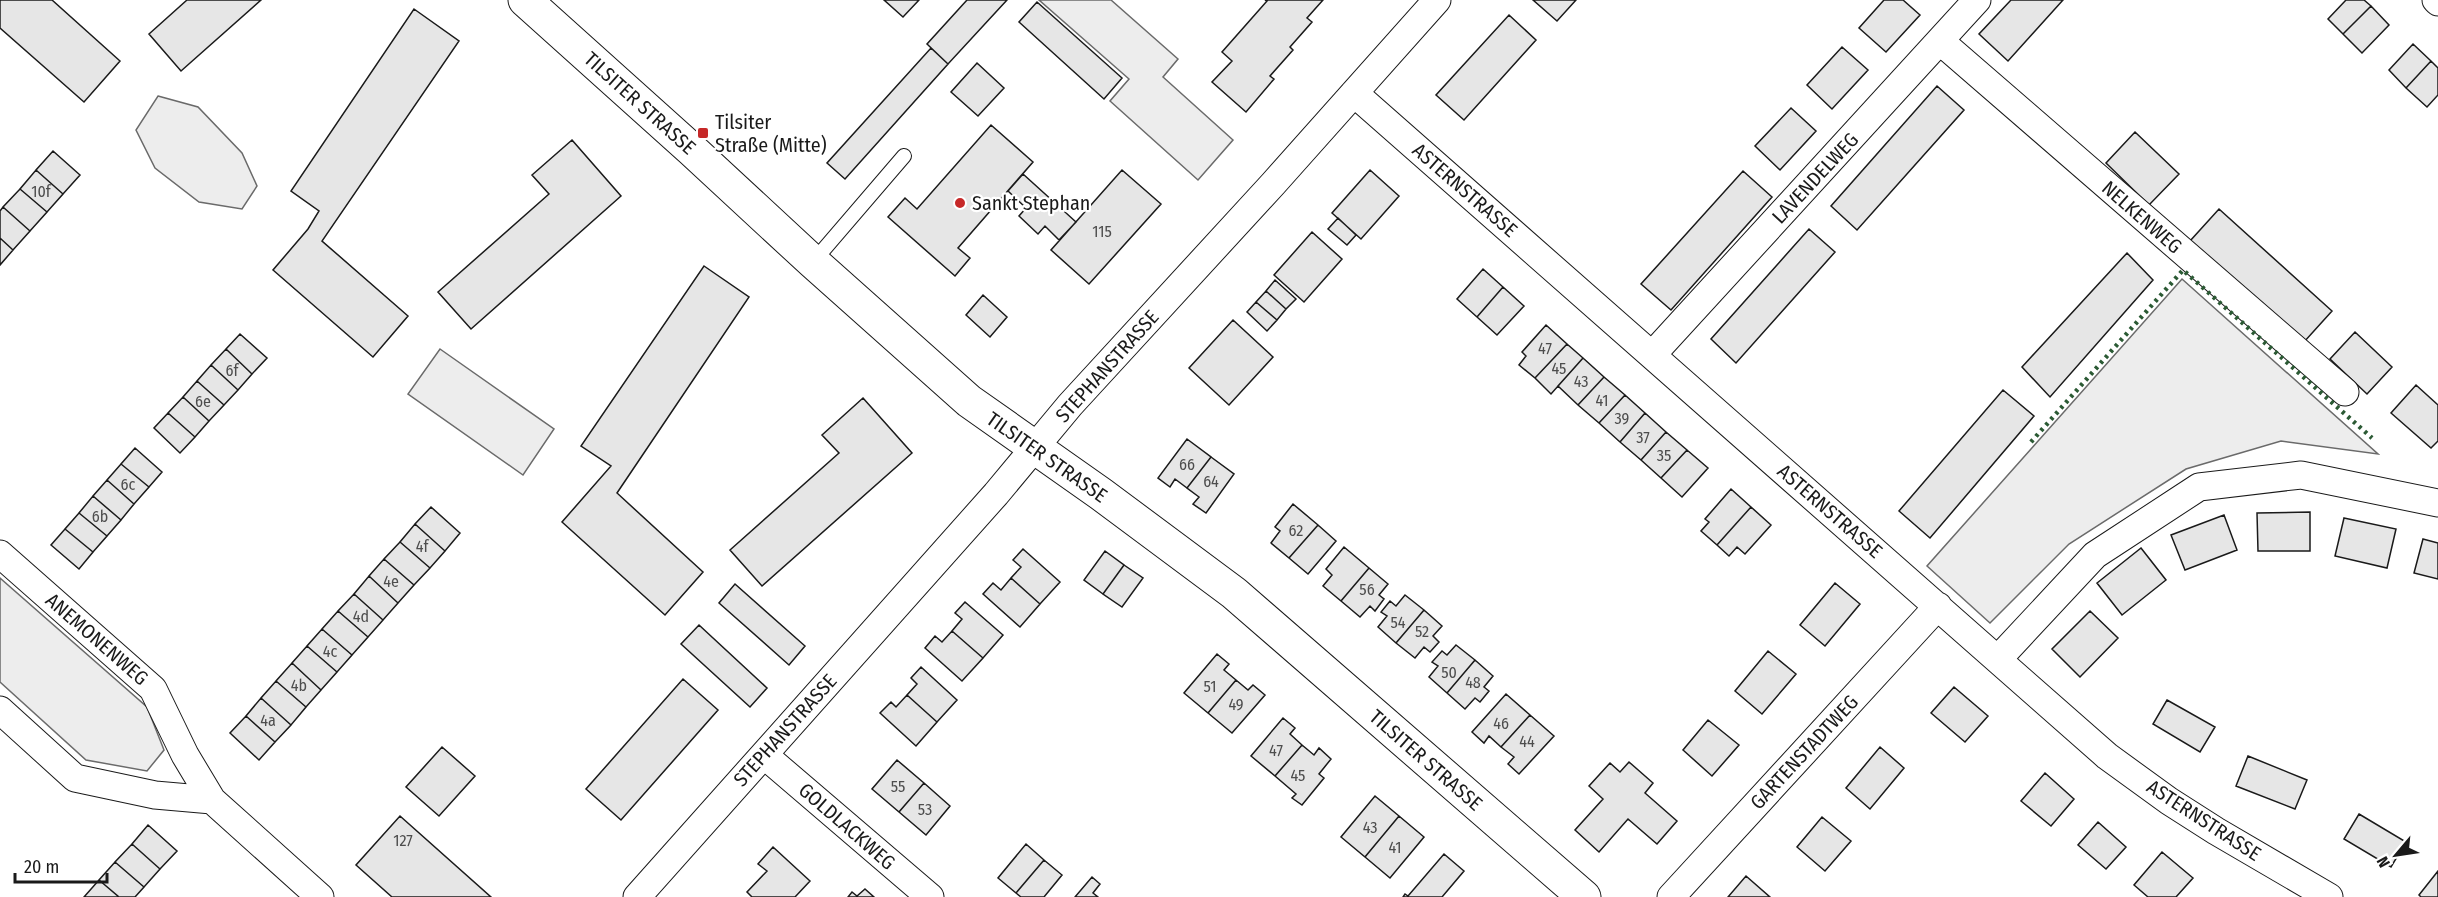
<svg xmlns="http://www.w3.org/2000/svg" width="2438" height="897" font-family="'Fira Sans Condensed',sans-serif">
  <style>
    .built { fill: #ededed; stroke: #6a6a6a; stroke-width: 1.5 }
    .building { fill: #e6e6e6; stroke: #1a1a1a; stroke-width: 1.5 }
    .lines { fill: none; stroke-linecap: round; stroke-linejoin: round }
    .lane-casing { stroke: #1a1a1a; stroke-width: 16 }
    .street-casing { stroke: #1a1a1a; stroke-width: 29 }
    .secondary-casing { stroke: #1a1a1a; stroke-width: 35 }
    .lane { stroke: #fff; stroke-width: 14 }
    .street { stroke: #fff; stroke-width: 27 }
    .secondary { stroke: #fff; stroke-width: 33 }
    .hedge { stroke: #2b5a34; stroke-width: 4.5; stroke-dasharray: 3 4.5; stroke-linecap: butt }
    .poi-dot { fill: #c62828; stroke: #fff; stroke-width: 2 }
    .labels { text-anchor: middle; stroke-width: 4.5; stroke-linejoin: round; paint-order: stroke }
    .number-label { font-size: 16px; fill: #4d4d4d }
    .street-label { font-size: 20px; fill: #1a1a1a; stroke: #fff }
    .poi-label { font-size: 20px; fill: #1a1a1a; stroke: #fff; text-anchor: start }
  </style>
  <rect width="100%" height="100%" fill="#fff"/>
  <path class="built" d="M1039 0H1111L1178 59 1163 77 1233 140 1198 180 1110 101 1129 79Z
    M158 96 198 107 242 153 257 186 242 209 199 202 155 168 136 130Z
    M2182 279 2378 454 2281 441 2186 469 2069 544 1990 623 1927 566Z
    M440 349 554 429 523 475 408 394Z
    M0 578 147 707 164 750 147 771 86 760 0 682Z"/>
  <path class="building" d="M0 0H52L120 61 84 102 0 28Z
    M187 0H261L181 71 149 34Z
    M884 0H919L903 17Z
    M967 0H1007L948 64 927 44Z
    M1265 0H1323L1307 18 1312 22 1290 47 1293 50 1270 76 1274 79 1246 112 1212 82 1232 61 1222 52 1267 1Z
    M1533 0H1576L1557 21Z
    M1884 0H1903L1920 15 1886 52 1859 28Z
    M2011 0H2063L2008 61 1979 34Z
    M2346 0H2364L2371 6 2343 34 2328 19Z
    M1037 2 1122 78 1104 99 1019 22Z
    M2371 6 2389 25 2362 53 2343 34Z
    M414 9 459 41 322 241 408 316 373 357 273 270 308 229 319 211 291 191Z
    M1509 15 1536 40 1464 120 1436 95Z
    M2413 44 2431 61 2406 88 2389 70Z
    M1842 47 1868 70 1832 109 1807 85Z
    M931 48 948 64 845 179 827 163Z
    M2431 61 2438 68V95L2427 107 2406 88Z
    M977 63 1004 88 978 116 951 92Z
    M1937 86 1964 110 1857 230 1831 206Z
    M1791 108 1816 131 1780 170 1755 146Z
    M991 125 1033 162 958 248 970 258 955 276 888 217 905 198 917 209Z
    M2135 132 2179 174 2149 205 2106 163Z
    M572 140 621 196 471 329 438 292 549 194 532 175Z
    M53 151 80 175 63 194 36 170Z
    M36 170 63 194 47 212 20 189Z
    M1122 170 1161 204 1089 284 1051 250Z
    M1370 170 1399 196 1361 239 1332 213Z
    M1743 171 1772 197 1671 310 1641 284Z
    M1023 174 1076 222 1059 240 1045 226 1038 234 1019 216 1026 208 1008 191Z
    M20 189 47 212 30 231 3 207Z
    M3 207 30 231 13 250 0 238V211Z
    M2219 209 2332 311 2304 342 2190 241Z
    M1338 218 1356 235 1347 245 1328 229Z
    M1809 229 1835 252 1736 363 1711 339Z
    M1312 232 1342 259 1304 302 1274 275Z
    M0 238 13 250 0 265Z
    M2127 253 2153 280 2050 397 2022 367Z
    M704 266 749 297 617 493 703 572 665 615 562 522 611 466 581 446Z
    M1483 269 1503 287 1477 317 1457 299Z
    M1275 280 1296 299 1286 309 1266 291Z
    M1503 287 1524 306 1497 335 1477 317Z
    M1266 291 1286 309 1277 320 1256 302Z
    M983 295 1007 317 990 337 966 315Z
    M1256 302 1277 320 1267 331 1247 312Z
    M1233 320 1273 357 1229 405 1189 368Z
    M1546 325 1567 344 1535 378 1519 365 1526 356 1522 352Z
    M2355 332 2392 367 2367 394 2330 359Z
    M240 334 267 358 252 374 226 349Z
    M1567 344 1583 358 1551 394 1535 378Z
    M226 349 252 374 238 390 211 365Z
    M1583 358 1604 377 1578 405 1558 386Z
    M211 365 238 390 224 405 197 381Z
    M1604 377 1625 395 1599 423 1578 405Z
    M197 381 224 405 209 421 183 397Z
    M2416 385 2438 405V441L2431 448 2391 413Z
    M2003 390 2034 416 1930 538 1899 511Z
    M1625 395 1645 413 1620 442 1599 423Z
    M183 397 209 421 195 437 168 413Z
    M863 398 912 453 762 586 730 550 839 453 822 435Z
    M168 413 195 437 180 453 154 428Z
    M1645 413 1666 432 1641 460 1620 442Z
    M1666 432 1687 450 1661 478 1641 460Z
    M1187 439 1211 457 1187 488 1175 479 1170 487 1158 478Z
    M135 448 162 472 149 487 121 464Z
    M1687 450 1708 468 1682 497 1661 478Z
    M1211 457 1234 474 1206 513 1193 504 1199 497 1187 488Z
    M121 464 149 487 134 504 107 480Z
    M107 480 134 504 121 520 93 496Z
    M1731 489 1751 507 1717 545 1701 531 1709 522 1705 519Z
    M93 496 121 520 107 536 79 513Z
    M1293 504 1318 525 1289 558 1271 543 1280 531 1275 527Z
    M431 507 460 533 445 551 415 524Z
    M1751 507 1771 525 1745 554 1737 547 1729 556 1717 545Z
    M2310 512V551H2258L2257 513Z
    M79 513 107 536 93 552 65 529Z
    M2224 515 2237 550 2185 570 2171 535Z
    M2344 518 2396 529 2387 568 2335 556Z
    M415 524 445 551 430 568 400 542Z
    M1318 525 1336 541 1308 574 1289 558Z
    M65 529 93 552 79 569 51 545Z
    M2423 539 2438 543V579L2414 573Z
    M400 542 430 568 414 585 384 559Z
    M1344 547 1369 568 1341 601 1323 586 1332 575 1326 569Z
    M2141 548 2166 580 2122 615 2097 583Z
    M1023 549 1060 582 1040 604 1011 578 1021 567 1013 560Z
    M1105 551 1124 565 1103 594 1084 580Z
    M384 559 414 585 398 603 369 576Z
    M1124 565 1143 578 1122 607 1103 594Z
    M1369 568 1388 584 1379 595 1384 599 1375 611 1370 606 1360 617 1341 601Z
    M369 576 398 603 383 620 354 594Z
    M1011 578 1040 604 1020 627 983 594 993 583 1001 590Z
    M1835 583 1860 604 1825 646 1800 625Z
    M735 584 805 646 789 665 719 603Z
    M354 594 383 620 368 637 338 611Z
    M1405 595 1424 610 1396 643 1378 627 1387 616 1381 612 1390 601 1396 606Z
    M965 602 1003 635 983 658 952 631 962 619 955 613Z
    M1424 610 1442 626 1433 636 1439 642 1430 652 1424 647 1415 658 1396 643Z
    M338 611 368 637 352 655 322 629Z
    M2090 611 2118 638 2080 677 2052 649Z
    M699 625 767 688 750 707 681 644Z
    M322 629 352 655 337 672 307 646Z
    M952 631 983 658 962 681 925 648 935 636 942 642Z
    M1456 645 1475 660 1447 693 1429 677 1438 666 1432 662 1442 651 1447 655Z
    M307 646 337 672 321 690 292 663Z
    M1768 651 1796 674 1762 714 1735 691Z
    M1217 654 1229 664 1224 670 1236 680 1208 713 1184 693Z
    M1475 660 1493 676 1484 687 1489 691 1480 702 1475 698 1465 709 1447 693Z
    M292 663 321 690 306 707 276 681Z
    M921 667 957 700 937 722 907 695 917 684 911 678Z
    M683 679 718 710 621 820 586 789Z
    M1236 680 1248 690 1253 685 1265 695 1232 733 1208 713Z
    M276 681 306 707 291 725 261 698Z
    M1954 687 1988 716 1965 742 1931 713Z
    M1506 694 1530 715 1501 747 1489 736 1484 743 1472 732Z
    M907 695 937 722 916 746 880 713 891 702 896 707Z
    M261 698 291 725 275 742 246 716Z
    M2167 700 2215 727 2200 752 2153 724Z
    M1530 715 1554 736 1519 774 1508 764 1514 757 1501 747Z
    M246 716 275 742 259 760 230 733Z
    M1283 718 1295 728 1290 734 1302 745 1275 776 1251 756Z
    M1708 720 1739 745 1712 776 1683 750Z
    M1302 745 1314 755 1319 748 1331 759 1319 774 1324 778 1302 805 1292 798 1296 794 1275 776Z
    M442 747 475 776 439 816 406 787Z
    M1880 747 1904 768 1870 809 1846 788Z
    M2248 756 2307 780 2295 809 2236 786Z
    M897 760 924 783 899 812 872 789Z
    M1629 762 1653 783 1645 793 1677 821 1657 844 1628 819 1599 852 1575 830 1603 799 1589 786 1610 763 1620 772Z
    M2045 773 2074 799 2051 826 2021 801Z
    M924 783 950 806 926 835 899 812Z
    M1375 796 1399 816 1365 857 1341 837Z
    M2359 814 2406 842 2391 867 2344 839Z
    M400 816 491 897H392L356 865Z
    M1399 816 1424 837 1390 878 1365 857Z
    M1822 817 1851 841 1825 871 1797 847Z
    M2098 822 2126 847 2106 869 2078 845Z
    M148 825 177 851 160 869 132 844Z
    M132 844 160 869 144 887 115 862Z
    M1026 844 1044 860 1016 893 998 878Z
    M773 847 810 881 795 897H752L747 892 767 871 758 864Z
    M2162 852 2193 878 2176 897H2148L2134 885Z
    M1444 854 1464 871 1442 897H1403L1405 894 1408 896Z
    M1044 860 1062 875 1044 897H1021L1016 893Z
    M115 862 144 887 135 897H119L99 880Z
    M2438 871V897H2421L2419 895Z
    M1746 876 1770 897H1728Z
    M1092 877 1100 884 1093 893 1098 897H1075Z
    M99 880 119 897H84Z
    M865 889 874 897H848L852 892 857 896Z"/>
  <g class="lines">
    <defs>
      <path id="lane" d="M813 262 904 156"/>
      <path id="street" d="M2436 0 2438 2
        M1940 41 2345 392
        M1354 93 2107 756 2169 801 2216 831 2329 897
        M1652 355 1977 0
        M0 554 153 689 185 755 212 800 320 897
        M1998 659 2095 555 2199 487 2301 475 2438 503
        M0 710 75 778 155 795 212 800
        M764 755 930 897
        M637 897 996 494 1070 405 1273 184 1437 0
        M1671 897 1938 606"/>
      <path id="secondary" d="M525 0 692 150 813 262 969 401 1101 494 1234 593 1584 897"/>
    </defs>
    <use href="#lane" class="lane-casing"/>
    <use href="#street" class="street-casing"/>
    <use href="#secondary" class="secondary-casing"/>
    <use href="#lane" class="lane"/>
    <use href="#street" class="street"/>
    <use href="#secondary" class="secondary"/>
    <path class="hedge" d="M2031 442 2183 270 2372 438"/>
  </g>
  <g class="poi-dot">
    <rect x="697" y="127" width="12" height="12" rx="3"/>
    <circle cx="960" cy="203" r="6"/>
  </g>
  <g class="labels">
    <g class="number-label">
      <text x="41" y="197">10f</text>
      <text x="1102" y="237">115</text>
      <text x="1545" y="354">47</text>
      <text x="1559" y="374">45</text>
      <text x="232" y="376">6f</text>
      <text x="1581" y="387">43</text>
      <text x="1602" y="406">41</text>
      <text x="203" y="407">6e</text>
      <text x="1622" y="424">39</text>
      <text x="1643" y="443">37</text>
      <text x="1664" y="461">35</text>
      <text x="1187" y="470">66</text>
      <text x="1211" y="487">64</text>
      <text x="128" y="490">6c</text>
      <text x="100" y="522">6b</text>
      <text x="1296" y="536">62</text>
      <text x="422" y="552">4f</text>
      <text x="391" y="587">4e</text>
      <text x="1367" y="595">56</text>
      <text x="361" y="622">4d</text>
      <text x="1398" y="628">54</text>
      <text x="1422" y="637">52</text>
      <text x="330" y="657">4c</text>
      <text x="1449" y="678">50</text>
      <text x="1473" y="688">48</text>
      <text x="299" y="691">4b</text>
      <text x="1210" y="692">51</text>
      <text x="1236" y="710">49</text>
      <text x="268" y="726">4a</text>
      <text x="1501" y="729">46</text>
      <text x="1527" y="747">44</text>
      <text x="1276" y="756">47</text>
      <text x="1298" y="781">45</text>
      <text x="898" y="792">55</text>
      <text x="925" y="815">53</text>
      <text x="1370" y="833">43</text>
      <text x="403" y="846">127</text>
      <text x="1395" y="853">41</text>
    </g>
    <g class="street-label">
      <text transform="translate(640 103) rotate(42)" y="7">TILSITER STRASSE</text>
      <text transform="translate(1815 178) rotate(-47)" y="7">LAVENDELWEG</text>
      <text transform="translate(1465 190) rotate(41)" y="7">ASTERNSTRASSE</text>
      <text transform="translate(2142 217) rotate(41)" y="7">NELKENWEG</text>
      <text transform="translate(1107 366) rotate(-48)" y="7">STEPHANSTRASSE</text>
      <text transform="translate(1047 457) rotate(35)" y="7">TILSITER STRASSE</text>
      <text transform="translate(1830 511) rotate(41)" y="7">ASTERNSTRASSE</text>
      <text transform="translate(97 639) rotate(41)" y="7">ANEMONENWEG</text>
      <text transform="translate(785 730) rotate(-48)" y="7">STEPHANSTRASSE</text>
      <text transform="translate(1804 752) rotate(-47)" y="7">GARTENSTADTWEG</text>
      <text transform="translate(1426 760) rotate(41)" y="7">TILSITER STRASSE</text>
      <text transform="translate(2204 820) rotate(33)" y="7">ASTERNSTRASSE</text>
      <text transform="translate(847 826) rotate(41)" y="7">GOLDLACKWEG</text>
    </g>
    <g class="poi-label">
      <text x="715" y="129">Tilsiter<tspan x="715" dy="23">Straße (Mitte)</tspan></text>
      <text x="972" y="210">Sankt Stephan</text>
    </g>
  </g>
  <g transform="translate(2396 855) rotate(241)" stroke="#ffffff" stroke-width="4.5" paint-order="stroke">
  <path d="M0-4.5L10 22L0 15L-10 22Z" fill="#1a1a1a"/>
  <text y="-9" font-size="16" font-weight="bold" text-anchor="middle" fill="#1a1a1a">N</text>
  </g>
  <path d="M15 873v9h92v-9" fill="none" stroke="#1a1a1a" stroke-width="3"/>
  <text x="24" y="873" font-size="18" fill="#1a1a1a" stroke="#ffffff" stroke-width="4.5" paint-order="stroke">20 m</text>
</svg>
